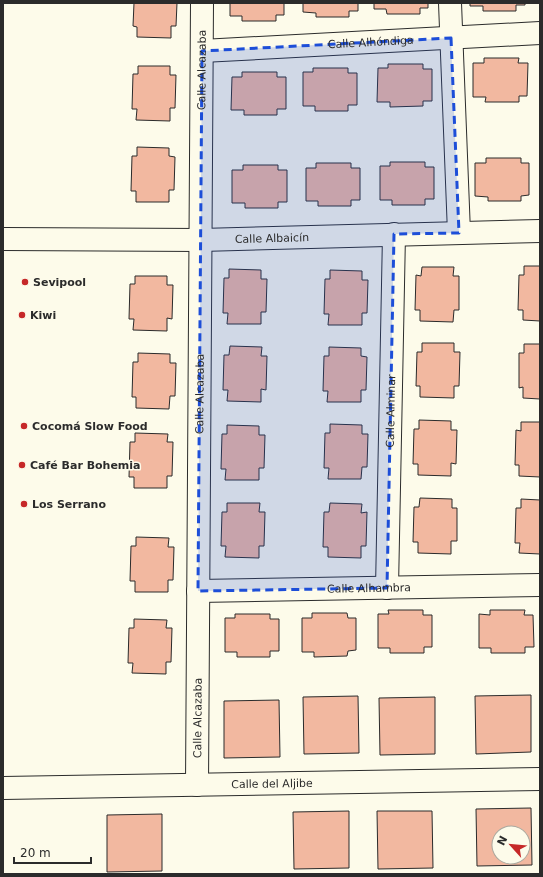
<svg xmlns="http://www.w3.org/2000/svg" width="543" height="877" font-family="'DejaVu Sans',sans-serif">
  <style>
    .building { fill: #f2b8a0; stroke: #2b2b2b; fill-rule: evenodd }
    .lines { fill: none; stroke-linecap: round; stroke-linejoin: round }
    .street-casing { stroke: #2b2b2b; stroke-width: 24 }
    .street { stroke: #fdfbea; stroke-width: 22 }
    .marked { fill: #1d4ed8; fill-opacity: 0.2; stroke: #1d4ed8; stroke-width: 3; stroke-dasharray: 8 5; stroke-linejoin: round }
    .poi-dot { fill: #c62828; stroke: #fdfbea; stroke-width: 1.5 }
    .labels { text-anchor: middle; stroke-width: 3; stroke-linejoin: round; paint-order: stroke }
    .street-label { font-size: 11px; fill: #2b2b2b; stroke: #fdfbea }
    .poi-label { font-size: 11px; font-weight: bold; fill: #2b2b2b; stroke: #fdfbea; text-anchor: start }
  </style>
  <rect width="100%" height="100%" fill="#fdfbea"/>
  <path class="building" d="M134 3H177L176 26H171V38L137 37V27L133 26Z
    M230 3H284V15H276V21H242V16H230Z
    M303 3H358V11H349V17H316V13L303 12Z
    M374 3H428V8H420V14H387L386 9H374Z
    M470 3H525V5H516V11H483V6H470Z
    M484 58H519L518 63H528L527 96H519V102H485L486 97H473V63H484Z
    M388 64H423V69H432V101H423V106L390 107V102H377L378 68H388Z
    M138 66H170V75H176L175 108H170V121L136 120 137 109H132L133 74H138Z
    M313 68H348V73H357V105H348V111H315V106H303V72H313Z
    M242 72H277V77H286V109H277V115H244V110H231L232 77H242Z
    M137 147 169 148V156L175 157 174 190H169V202H136V191H131L132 156H137Z
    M486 158H521V163H529V195L521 196V201H488V197L475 196V163H486Z
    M390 162H425V167H434V199H425V205H392V200H380V166H390Z
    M316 163H351V168H360V200H351V206H318V201H306V168H316Z
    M243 165H278V170H287V202H278V208H245V203H232V170H243Z
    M524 266H540V321L523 320V310H518L519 275H524Z
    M422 267H454L453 276H459V310H454L453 322 420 321V310H415L416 275 421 276Z
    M229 269 261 270V279H267L266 312H261V324H227L228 313H223L224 278H229Z
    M330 270 362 271V280H368L367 313H362V325H328L329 314H324L325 279H330Z
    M135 276H167V285H173L172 319 167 318V331L133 330 134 319H129L130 284H135Z
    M422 343H454V352H460L459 386H454V398L420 397V386H416L417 352H422Z
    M524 344H540V399L523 398V387L519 388V353H524Z
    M230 346 262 347 261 356H267L266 390 261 389V402L227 401 228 390H223L224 355H229Z
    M329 347 361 348V356L367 357 366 390H361V402H327L328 391H323L324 356H329Z
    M138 353 170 354V363H176L175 396H170L169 409 136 408V397H132L133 362H138Z
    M419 420 451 421V430H457L456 464 451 463V476L418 475V464H413L414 429H419Z
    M521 422H540V477L519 476V465H515L516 430 521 431Z
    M330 424 362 425V434H368L367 467H362L361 479H328L329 468H324L325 433H330Z
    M227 425 259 426V435H265L264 468H259V480H225L226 469H221L222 434H227Z
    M135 433 168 434 167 442H173L172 476H167V488H134V477H129L130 442H135Z
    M420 498 452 499V508H457V541H451V554L418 553V542H413L414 507H419Z
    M521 499 540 500V554L519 553 520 543H515L516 508H521Z
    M227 503H260L259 512H265L264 546H259V558L225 557 226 546H221L222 512H227Z
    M330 503 362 504 361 513 367 512 366 546H361V558L328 557V547H323L324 512H329Z
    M136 537 169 538 168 547H174L173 580H168V592H135V581H130L131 546H136Z
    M388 610H423V615H432V647H424V653H390V648H378V614H389Z
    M490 610H525L524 615H533L534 647H525V653H491V648H479V614L490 615Z
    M312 613H347L348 618H356V650L348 651 347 656 314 657V652H302V618H312Z
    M235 614H270V619H279V651H270V657H237V652H225V618H235Z
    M134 619 167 620 166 628H172L171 662H166V674L132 673 133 663H128L129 628H134Z
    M531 695V752L476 754 475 696Z
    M358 696 359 753 304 754 303 697Z
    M435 697V754L380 755 379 698Z
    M279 700 280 757 224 758V701Z
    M531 808 532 865 477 866 476 809ZM499 833H523V857H499Z
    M349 811V868L294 869 293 812Z
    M377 811H432L433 868 378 869Z
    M162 814V871L107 872V815Z"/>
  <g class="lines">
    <defs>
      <g id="street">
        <path d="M450 3 459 233"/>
        <path id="s1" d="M202 51 540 33"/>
        <path id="s2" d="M3 239 201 240 540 231"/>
        <path id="s3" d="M387 588 394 234"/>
        <path id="s4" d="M198 591 540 585"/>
        <path id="s5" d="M197 785 202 3"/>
        <path id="s6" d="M3 788 540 779"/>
      </g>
    </defs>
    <use href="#street" class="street-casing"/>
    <use href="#street" class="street"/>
  </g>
  <path class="marked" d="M451 38 459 233 394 234 387 588 198 591 202 51Z"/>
  <g class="poi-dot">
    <circle cx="25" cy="282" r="4"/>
    <circle cx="22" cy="315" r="4"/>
    <circle cx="24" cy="426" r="4"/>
    <circle cx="22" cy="465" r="4"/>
    <circle cx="24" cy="504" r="4"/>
  </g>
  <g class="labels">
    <g class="street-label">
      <text dy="4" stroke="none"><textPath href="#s1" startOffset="169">Calle Alhóndiga</textPath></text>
      <text dy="4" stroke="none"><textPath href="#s5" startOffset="715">Calle Alcazaba</textPath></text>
      <text dy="4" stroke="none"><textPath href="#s2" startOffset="269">Calle Albaicín</textPath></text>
      <text dy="4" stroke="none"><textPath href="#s5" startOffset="391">Calle Alcazaba</textPath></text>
      <text dy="4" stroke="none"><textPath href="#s3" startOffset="177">Calle Alminar</textPath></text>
      <text dy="4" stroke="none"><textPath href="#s4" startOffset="171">Calle Alhambra</textPath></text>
      <text dy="4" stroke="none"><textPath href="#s5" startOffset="67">Calle Alcazaba</textPath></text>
      <text dy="4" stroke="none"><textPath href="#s6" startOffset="269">Calle del Aljibe</textPath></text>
    </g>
    <g class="poi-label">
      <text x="33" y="286">Sevipool</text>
      <text x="30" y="319">Kiwi</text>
      <text x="32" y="430">Cocomá Slow Food</text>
      <text x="30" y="469">Café Bar Bohemia</text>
      <text x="32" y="508">Los Serrano</text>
    </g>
  </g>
  <rect width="543" height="877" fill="none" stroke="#2b2b2b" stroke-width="8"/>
  <g transform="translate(511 845) rotate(297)"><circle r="19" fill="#fdfbea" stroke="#a9a89e"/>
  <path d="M0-3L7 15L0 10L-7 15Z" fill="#c62828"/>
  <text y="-6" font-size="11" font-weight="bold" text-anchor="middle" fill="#2b2b2b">N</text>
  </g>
  <path d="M14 857v6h77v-6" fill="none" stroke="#2b2b2b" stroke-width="2"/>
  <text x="20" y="857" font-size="12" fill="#2b2b2b" stroke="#fdfbea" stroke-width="3" paint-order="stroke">20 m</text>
</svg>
